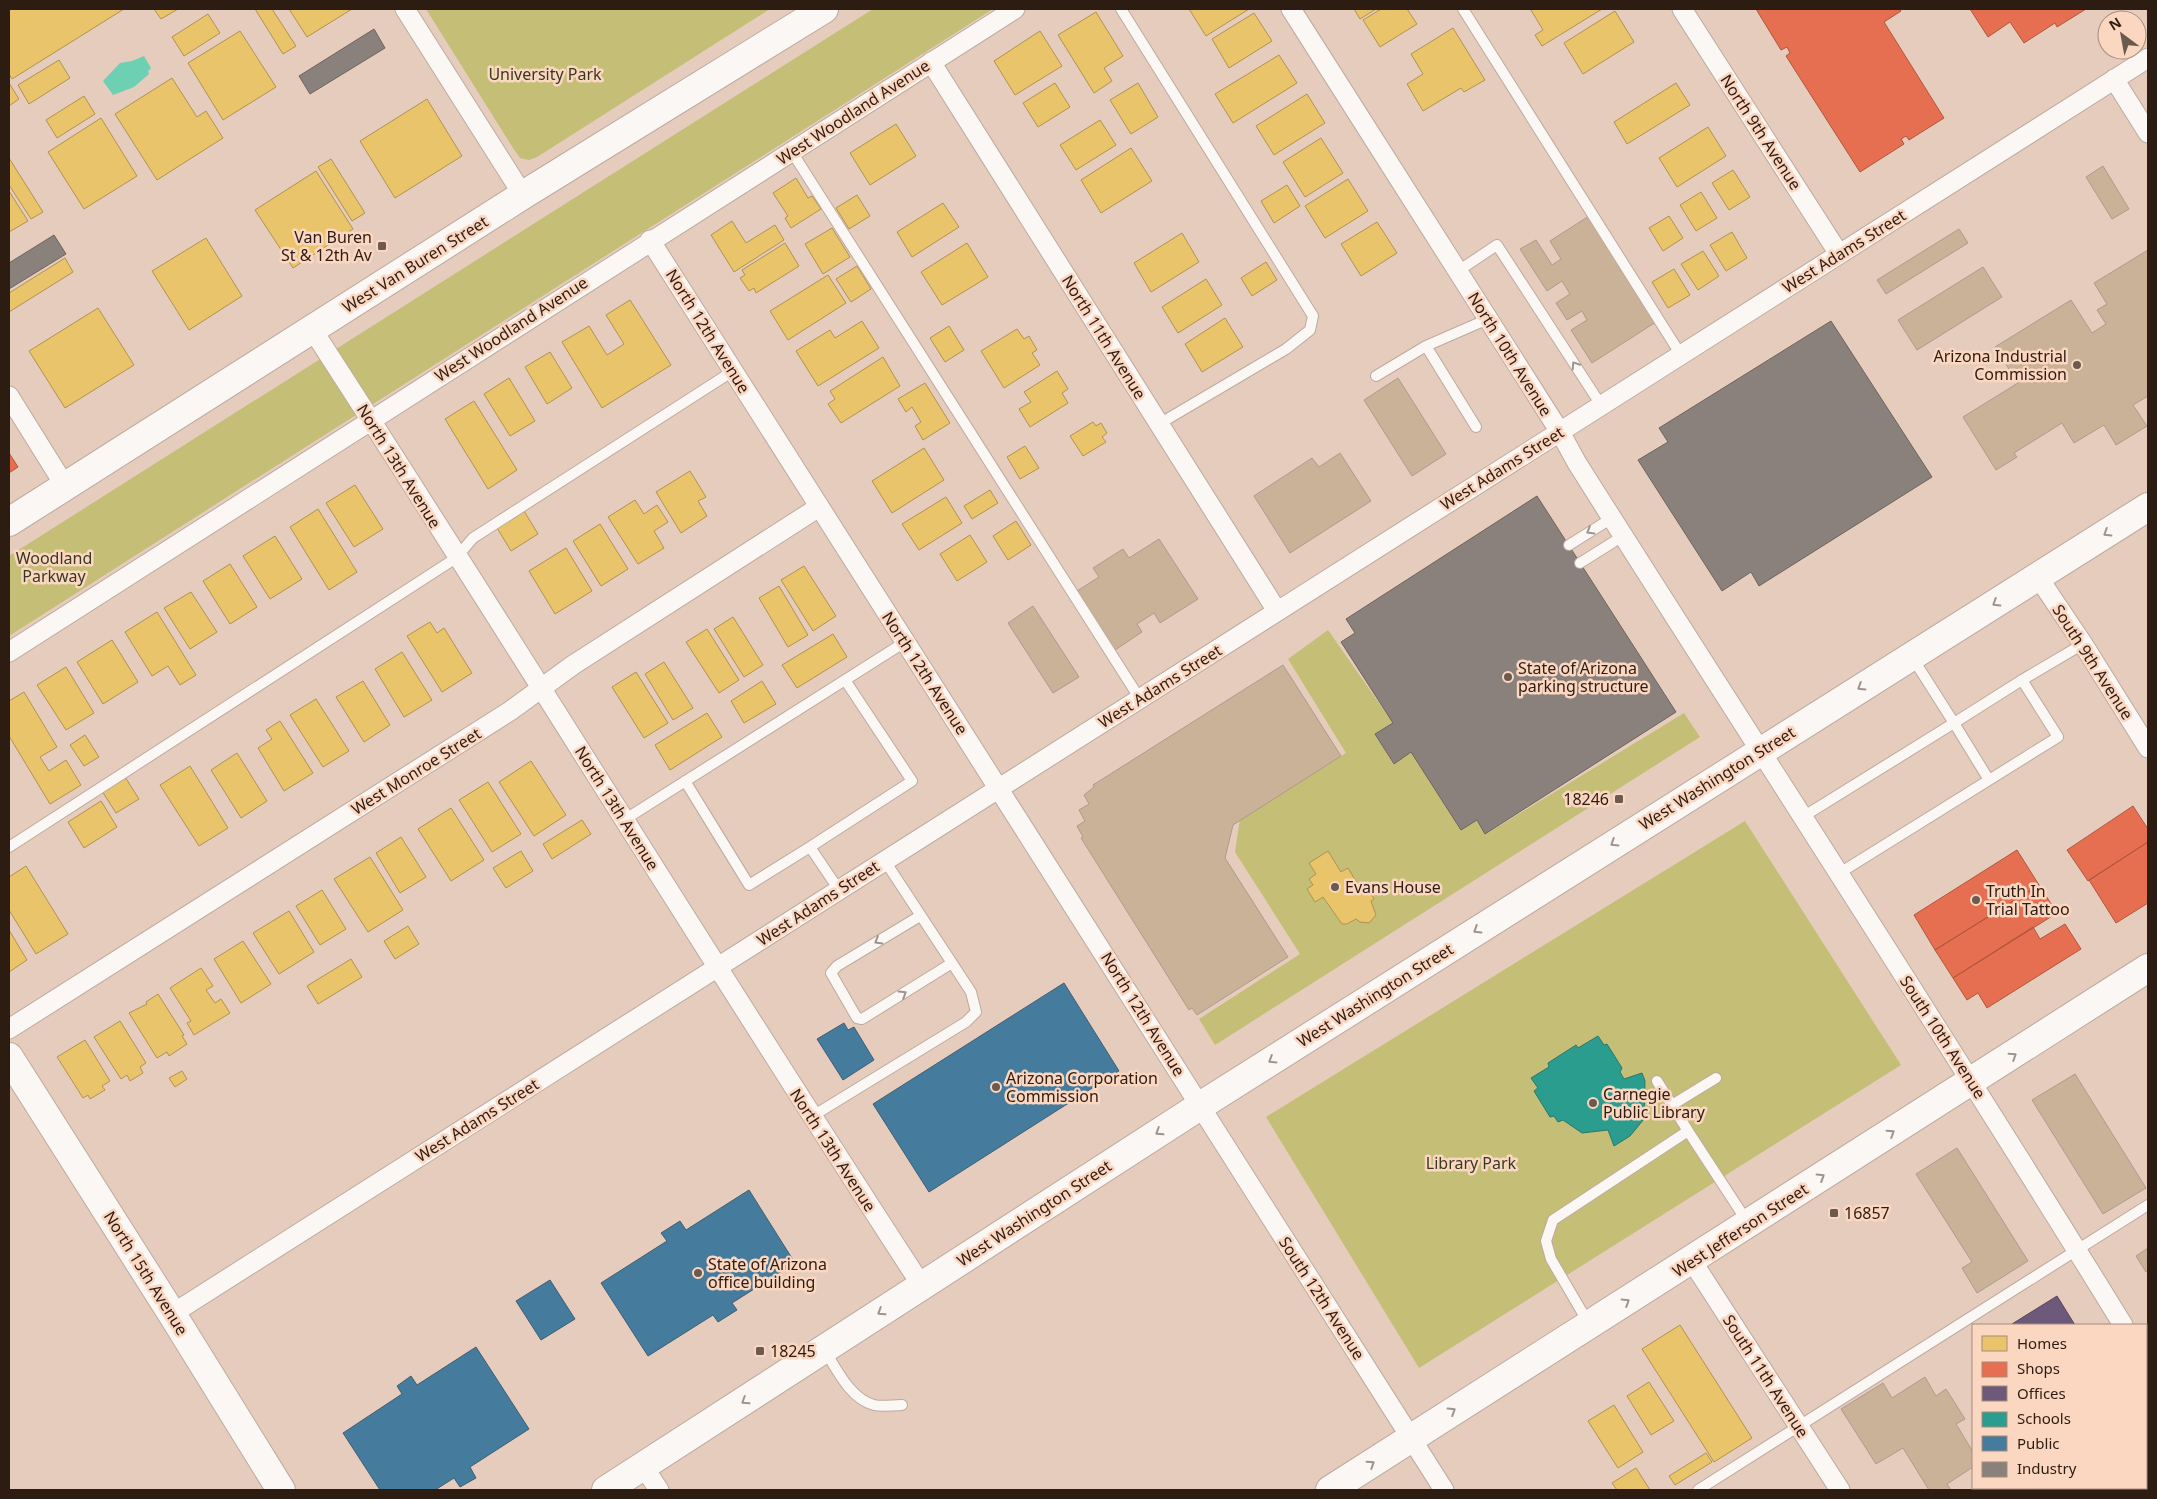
<svg xmlns="http://www.w3.org/2000/svg" width="2157" height="1499" font-family="'Noto Sans',sans-serif">
  <style>
    .green { fill: #c5be76 }
    .water { fill: #6dd0b2 }
    .homes { fill: #e9c46a; stroke: #b09250 }
    .shops { fill: #e76f51; stroke: #af563e }
    .offices { fill: #6d597a; stroke: #5a475b }
    .schools { fill: #2a9d8f; stroke: #2b766a }
    .public { fill: #457b9d; stroke: #3e5e73 }
    .industry { fill: #8a817c; stroke: #6e635c }
    .building { fill: #cab299; stroke: #ac9b8d }
    .lines { fill: none; stroke-linecap: round; stroke-linejoin: round }
    .lane-casing { stroke: #bdaa9e; stroke-width: 12 }
    .street-casing { stroke: #bdaa9e; stroke-width: 21 }
    .secondary-casing { stroke: #bdaa9e; stroke-width: 30 }
    .primary-casing { stroke: #bdaa9e; stroke-width: 30 }
    .lane { stroke: #fbf7f5; stroke-width: 10 }
    .street { stroke: #fbf7f5; stroke-width: 19 }
    .secondary { stroke: #fbf7f5; stroke-width: 28 }
    .primary { stroke: #fbf7f5; stroke-width: 28 }
    .oneway { stroke: #9e948f }
    .poi-dot { fill: #6d5a4e; stroke: #fbd7c1; stroke-width: 2 }
    .labels { text-anchor: middle; stroke-width: 5; stroke-linejoin: round; paint-order: stroke }
    .park-label { font-size: 16px; fill: #373a21; stroke: #fbd7c1 }
    .street-label { font-size: 16px; fill: #2c1c12; stroke: #fbd7c1 }
    .poi-label { font-size: 16px; fill: #2c1c12; stroke: #fbd7c1; text-anchor: start }
  </style>
  <rect width="100%" height="100%" fill="#e5ccbd"/>
  <path class="green" d="M426 9H770L537 157 529 160 520 158 513 148Z
    M873 9H993L9 636V556Z
    M1328 630 1393 723 1375 734 1393 764 1411 752 1461 830 1477 820 1486 834 1684 713 1700 737 1215 1045 1199 1019 1300 954 1235 852 1240 819 1346 753 1288 659Z
    M1745 821 1901 1065 1419 1368 1266 1117Z"/>
  <path class="water" d="M144 56 151 68 148 71 149 74 134 87 113 95 103 81 120 63 132 61Z"/>
  <path class="homes" d="M9 9H124L12 79 9 74Z
    M154 9H178L161 19Z
    M255 9H272L296 46 283 54Z
    M289 9H352L307 37Z
    M1189 9H1249L1206 36Z
    M1354 9H1376L1360 19Z
    M1381 9H1407L1417 24 1380 47 1363 20Z
    M1534 9H1602L1542 46 1535 35 1543 30 1531 10Z
    M1615 11 1634 42 1583 74 1564 43Z
    M1096 12 1123 56 1104 68 1112 81 1094 93 1058 35Z
    M1254 13 1272 41 1229 68 1212 39Z
    M208 14 220 33 184 56 172 37Z
    M1453 28 1485 80 1464 92 1461 88 1423 111 1407 84 1423 74 1411 54Z
    M240 31 276 87 223 120 188 63Z
    M1040 31 1062 66 1015 95 994 61Z
    M1279 55 1297 83 1233 123 1215 94Z
    M59 60 70 78 29 104 18 85Z
    M172 78 197 117 206 111 223 138 157 180 115 114Z
    M9 83 19 99 9 106Z
    M1055 83 1070 107 1038 127 1023 103Z
    M1138 83 1158 117 1131 134 1110 100Z
    M1676 83 1690 105 1627 144 1614 122Z
    M1307 94 1325 123 1274 155 1256 126Z
    M84 96 95 114 57 138 46 120Z
    M427 99 462 156 395 198 360 141Z
    M101 118 137 176 84 209 48 152Z
    M1100 120 1116 145 1076 170 1060 145Z
    M896 124 916 156 870 185 850 153Z
    M1708 127 1726 156 1677 187 1659 158Z
    M1321 138 1343 173 1305 197 1283 162Z
    M1131 148 1152 181 1101 213 1081 180Z
    M9 158 43 212 31 219 9 185Z
    M331 159 365 213 352 221 318 167Z
    M1733 170 1750 197 1729 210 1712 183Z
    M316 171 353 229 293 268 255 210Z
    M796 178 808 198 812 196 821 209 791 228 785 218 788 216 773 193Z
    M1348 179 1368 211 1325 238 1305 206Z
    M1287 185 1300 206 1274 223 1261 201Z
    M9 191 28 221 9 232Z
    M1701 192 1717 218 1696 231 1680 205Z
    M857 195 870 216 849 229 836 208Z
    M943 203 959 227 912 257 897 232Z
    M1669 216 1683 238 1663 251 1649 228Z
    M732 221 746 243 775 225 784 240 734 272 711 235Z
    M1377 222 1397 253 1361 276 1341 244Z
    M832 228 850 257 823 274 805 244Z
    M1732 232 1747 258 1726 271 1710 245Z
    M1182 233 1199 262 1151 292 1134 263Z
    M206 238 242 296 189 330 152 271Z
    M785 243 799 266 756 293 754 288 749 291 740 278 745 275 742 270Z
    M967 243 988 277 942 305 921 272Z
    M1703 251 1719 276 1698 290 1681 264Z
    M65 258 73 272 9 312V293Z
    M1266 262 1277 280 1252 296 1241 278Z
    M857 266 871 289 851 302 836 279Z
    M1674 269 1690 295 1668 308 1652 282Z
    M828 275 846 303 788 340 770 311Z
    M1206 279 1222 305 1178 333 1162 307Z
    M630 300 671 365 602 408 562 342 589 326 607 355 624 344 606 315Z
    M98 308 134 365 65 408 29 351Z
    M1225 318 1243 347 1202 372 1185 344Z
    M862 321 879 348 818 386 796 351 830 330 835 338Z
    M949 326 964 350 945 362 930 338Z
    M1017 329 1024 339 1029 336 1037 350 1032 353 1040 365 1004 388 981 351Z
    M550 352 572 388 547 404 525 367Z
    M883 357 900 386 841 423 828 404 835 399 830 391Z
    M1057 371 1068 389 1062 393 1068 403 1030 427 1019 409 1031 402 1024 392Z
    M509 378 535 421 510 436 484 394Z
    M925 383 950 423 923 440 915 426 921 422 912 407 906 412 898 399Z
    M474 401 517 470 488 489 445 419Z
    M1093 422 1096 426 1101 423 1107 433 1102 437 1106 442 1083 456 1070 436Z
    M1025 446 1039 468 1020 479 1007 457Z
    M924 448 944 480 892 513 872 481Z
    M690 471 706 497 698 501 707 516 681 533 656 492Z
    M355 485 383 529 354 547 326 503Z
    M990 490 998 503 972 519 964 506Z
    M946 497 962 523 919 550 902 524Z
    M635 500 644 514 657 505 668 522 654 531 664 548 638 564 608 517Z
    M318 509 357 572 329 590 290 527Z
    M524 511 538 534 511 551 497 528Z
    M1016 521 1031 545 1008 560 993 536Z
    M600 524 628 569 601 586 573 541Z
    M970 535 987 562 957 581 940 554Z
    M275 536 302 579 270 599 243 556Z
    M566 548 592 591 555 614 529 571Z
    M230 564 257 607 230 624 203 581Z
    M804 566 836 616 813 631 781 580Z
    M779 586 808 635 788 647 759 598Z
    M191 592 217 632 190 649 164 608Z
    M157 612 196 675 180 685 168 666 152 676 125 632Z
    M733 617 763 665 744 677 714 629Z
    M430 622 437 633 444 628 472 673 442 692 407 636Z
    M707 629 739 680 719 693 686 642Z
    M833 634 847 657 797 688 782 665Z
    M112 640 138 682 103 704 77 662Z
    M402 652 432 700 404 717 375 669Z
    M664 662 693 708 673 720 645 674Z
    M66 667 94 713 66 730 37 685Z
    M636 672 668 723 644 738 612 687Z
    M363 681 390 725 364 742 336 697Z
    M762 681 776 704 744 723 731 701Z
    M24 692 57 747 40 757 49 771 66 760 81 785 50 804 9 736V701Z
    M316 699 349 751 323 767 290 715Z
    M707 713 722 737 670 770 655 745Z
    M280 721 313 773 284 791 258 748 272 739 266 730Z
    M85 735 99 757 84 766 70 745Z
    M237 753 267 801 241 818 211 770Z
    M531 761 566 815 534 836 499 782Z
    M190 766 228 828 199 846 160 785Z
    M125 777 139 799 116 813 102 791Z
    M488 782 521 834 492 852 459 800Z
    M101 801 117 827 84 848 68 822Z
    M451 808 484 860 451 881 418 829Z
    M582 820 591 834 552 859 543 844Z
    M401 837 426 877 400 893 376 853Z
    M521 851 533 871 506 888 493 868Z
    M1328 851 1341 872 1348 868 1360 888 1366 885 1374 899 1371 901 1376 915 1369 923 1360 922 1356 919 1347 924H1342L1323 897 1315 902 1307 889 1313 885 1309 879 1316 874 1309 863Z
    M370 857 403 910 368 932 334 879Z
    M26 866 68 934 36 954 9 910V877Z
    M322 890 346 929 320 945 296 906Z
    M289 911 314 952 279 974 253 933Z
    M408 926 419 944 395 959 384 941Z
    M9 930 27 960 9 972Z
    M243 941 271 984 241 1003 214 959Z
    M351 959 362 977 318 1004 307 986Z
    M201 968 213 986 206 990 215 1003 221 999 230 1013 194 1035 187 1023 191 1021 170 988Z
    M158 994 184 1035 182 1036 187 1044 169 1056 167 1052 157 1058 129 1013 147 1004 146 1002Z
    M120 1021 146 1063 140 1067 143 1073 130 1081 127 1075 121 1079 94 1037Z
    M85 1040 110 1081 102 1086 105 1090 90 1099 88 1095 83 1098 57 1057Z
    M182 1071 187 1079 175 1087 169 1078Z
    M1680 1325 1752 1438 1714 1462 1642 1349Z
    M1649 1382 1674 1421 1651 1435 1627 1396Z
    M1614 1405 1643 1452 1618 1468 1588 1421Z
    M1706 1453 1712 1462 1675 1485 1669 1476Z
    M1636 1468 1650 1490H1617L1612 1483Z"/>
  <path class="shops" d="M1756 9H1899L1901 11 1884 22 1944 118 1909 140 1906 136 1901 139 1904 144 1860 172 1786 56 1790 53 1787 47 1781 50Z
    M1970 9H2086L2057 27 2055 23 2024 43 2010 22 1988 37Z
    M9 453 18 467 9 473Z
    M2133 806 2148 829V842L2088 881 2067 850Z
    M2148 842V903L2116 923 2089 880Z
    M2017 850 2039 885 1935 950 1914 915Z
    M2039 885 2057 913 1953 978 1935 950Z
    M2065 924 2081 949 1987 1008 1978 993 1967 1000 1953 978 2033 927 2040 939Z"/>
  <path class="offices" d="M2057 1296 2075 1325H2013L2012 1324Z"/>
  <path class="schools" d="M1598 1036 1604 1045 1607 1044 1622 1068 1620 1072 1624 1079 1642 1073 1645 1081 1644 1119 1630 1136 1614 1146 1608 1130 1582 1133 1563 1120 1558 1122 1554 1116 1550 1117 1534 1091 1538 1088 1531 1078 1549 1067 1548 1063 1576 1045 1578 1048Z"/>
  <path class="public" d="M1064 983 1119 1071 929 1192 873 1104Z
    M844 1023 848 1030 854 1027 874 1060 843 1080 817 1039Z
    M749 1190 795 1263 732 1303 737 1310 718 1322 713 1315 648 1356 601 1283 667 1241 661 1233 680 1221 686 1230Z
    M550 1280 575 1319 541 1340 516 1301Z
    M476 1347 529 1429 470 1467 476 1478 460 1487 454 1478 435 1490H380L343 1433 402 1394 397 1386 411 1376 417 1385Z"/>
  <path class="industry" d="M374 29 385 48 310 94 299 76Z
    M54 235 66 254 9 289V263Z
    M1831 321 1932 477 1759 586 1751 572 1722 591 1638 460 1668 442 1659 428Z
    M1537 496 1676 712 1485 834 1477 820 1461 830 1411 752 1394 764 1375 734 1393 723 1341 642 1355 633 1346 619Z"/>
  <path class="building" d="M2103 166 2129 209 2112 219 2086 177Z
    M1589 216 1656 322 1592 363 1571 330 1587 320 1582 311 1567 320 1556 303 1570 294 1562 281 1547 291 1520 249 1536 240 1552 265 1561 259 1550 241Z
    M1959 229 1968 243 1886 294 1877 280Z
    M2148 250V396L2133 405 2147 426 2116 445 2104 425 2074 443 2062 423 2014 453 2017 457 1996 470 1963 417 2018 383 1995 347 2071 300 2092 333 2106 324 2097 310 2107 304 2094 283Z
    M1983 267 2002 297 1917 350 1898 320Z
    M1398 378 1446 454 1412 476 1364 400Z
    M1340 453 1371 501 1290 553 1254 496 1312 458 1319 467Z
    M1159 539 1198 599 1160 623 1154 613 1137 624 1142 632 1112 652 1074 593 1099 577 1093 568 1123 549 1129 558Z
    M1033 606 1079 677 1053 693 1008 623Z
    M1283 665 1341 756 1233 825 1225 858 1288 957 1197 1015 1192 1008 1189 1010 1081 838 1083 837 1077 826 1085 821 1079 810 1089 804 1084 795 1094 787 1093 785Z
    M2075 1074 2146 1188 2103 1214 2032 1100Z
    M1957 1148 2028 1261 1977 1293 1962 1268 1972 1262 1916 1174Z
    M2148 1248V1271L2146 1272 2136 1256Z
    M1925 1377 1936 1396 1946 1389 1965 1419 1956 1424 1973 1452V1467L1947 1484 1951 1490H1929L1903 1448 1876 1464 1841 1409 1883 1383 1892 1398Z"/>
  <g class="lines">
    <defs>
      <path id="lane" d="M1121 9 1313 316 1310 330 1286 349 1159 424
        M1463 9 1681 355
        M792 152 1140 699
        M1458 271 1497 245 1601 405
        M1376 376 1426 346
        M1476 427 1426 346 1488 319
        M1569 545 1612 518
        M1580 563 1623 536
        M1912 657 1954 723 2022 680
        M685 781 749 885 810 847
        M1801 818 1954 723 1989 780
        M624 820 905 642
        M9 847 456 558 473 538 733 371
        M1838 874 2058 737 2022 680 2083 644
        M839 890 810 847 912 781 845 680
        M920 916 837 966 831 973 857 1018 862 1019 952 963
        M1657 1081 1688 1131
        M1672 1105 1716 1078
        M811 1117 966 1022 976 1012 971 992 885 861
        M1589 1324 1551 1259 1546 1241 1553 1220 1688 1131 1748 1223
        M824 1349C836 1368 850 1399 874 1405 882 1407 893 1405 902 1405
        M2146 1440 2148 1444
        M2146 1478 2148 1482
        M1698 1490 2148 1205"/>
      <path id="street" d="M405 9 523 195
        M1291 9 1560 432 1577 463C1759 751 1945 1035 2123 1325
        M1682 9 1839 254
        M931 62 1277 611
        M2114 79 2148 133
        M650 240 1444 1490
        M312 329C518 646 715 969 922 1286
        M9 396 65 486
        M2038 577 2083 644 2148 748
        M9 652 1015 9
        M9 1029 510 711 573 665 819 507
        M1692 1261 1840 1490
        M172 1314 2148 58
        M2146 1362 2148 1366
        M2146 1424 2148 1423
        M643 1466 659 1490
        M2043 1490 2047 1488"/>
      <path id="secondary" d="M9 1057 172 1314 281 1490
        M606 1490 1200 1106 2148 507
        M1330 1490 2148 968"/>
      <path id="primary" d="M9 522 523 195 824 9"/>
    </defs>
    <use href="#lane" class="lane-casing"/>
    <use href="#street" class="street-casing"/>
    <use href="#secondary" class="secondary-casing"/>
    <use href="#primary" class="primary-casing"/>
    <use href="#lane" class="lane"/>
    <use href="#street" class="street"/>
    <use href="#secondary" class="secondary"/>
    <use href="#primary" class="primary"/>
  </g>
  <defs><path id="oneway-chevron" d="M-2-3.5L2.5 0L-2 3.5" fill="none" stroke-width="1.6" stroke-linecap="round" stroke-linejoin="round" transform="scale(1.25)"/></defs>
  <g class="oneway">
    <use href="#oneway-chevron" transform="translate(1575 365) rotate(-123)"/>
    <use href="#oneway-chevron" transform="translate(1590 531) rotate(149)"/>
    <use href="#oneway-chevron" transform="translate(2107 533) rotate(148)"/>
    <use href="#oneway-chevron" transform="translate(1996 603) rotate(148)"/>
    <use href="#oneway-chevron" transform="translate(1861 687) rotate(148)"/>
    <use href="#oneway-chevron" transform="translate(1614 843) rotate(148)"/>
    <use href="#oneway-chevron" transform="translate(1477 930) rotate(148)"/>
    <use href="#oneway-chevron" transform="translate(878 941) rotate(149)"/>
    <use href="#oneway-chevron" transform="translate(903 994) rotate(-32)"/>
    <use href="#oneway-chevron" transform="translate(2013 1056) rotate(-33)"/>
    <use href="#oneway-chevron" transform="translate(1272 1060) rotate(148)"/>
    <use href="#oneway-chevron" transform="translate(1159 1132) rotate(147)"/>
    <use href="#oneway-chevron" transform="translate(1891 1133) rotate(-33)"/>
    <use href="#oneway-chevron" transform="translate(1821 1177) rotate(-32)"/>
    <use href="#oneway-chevron" transform="translate(1626 1302) rotate(-32)"/>
    <use href="#oneway-chevron" transform="translate(881 1312) rotate(147)"/>
    <use href="#oneway-chevron" transform="translate(745 1401) rotate(147)"/>
    <use href="#oneway-chevron" transform="translate(1452 1411) rotate(-32)"/>
    <use href="#oneway-chevron" transform="translate(1371 1464) rotate(-33)"/>
  </g>
  <g class="poi-dot">
    <rect x="377" y="241" width="10" height="10" rx="2.5"/>
    <circle cx="2077" cy="365" r="5"/>
    <circle cx="1508" cy="677" r="5"/>
    <rect x="1614" y="794" width="10" height="10" rx="2.5"/>
    <circle cx="1335" cy="887" r="5"/>
    <circle cx="1976" cy="900" r="5"/>
    <circle cx="996" cy="1087" r="5"/>
    <circle cx="1593" cy="1103" r="5"/>
    <rect x="1829" y="1208" width="10" height="10" rx="2.5"/>
    <circle cx="698" cy="1273" r="5"/>
    <rect x="755" y="1346" width="10" height="10" rx="2.5"/>
  </g>
  <g class="labels">
    <g class="park-label">
      <text x="545" y="80">University Park</text>
      <text x="54" y="564">Woodland<tspan x="54" dy="18">Parkway</tspan></text>
      <text x="1471" y="1169">Library Park</text>
    </g>
    <g class="street-label">
      <text transform="translate(853 112) rotate(-33)" y="6">West Woodland Avenue</text>
      <text transform="translate(1761 132) rotate(57)" y="6">North 9th Avenue</text>
      <text transform="translate(1844 251) rotate(-32)" y="6">West Adams Street</text>
      <text transform="translate(415 264) rotate(-32)" y="6">West Van Buren Street</text>
      <text transform="translate(511 329) rotate(-33)" y="6">West Woodland Avenue</text>
      <text transform="translate(708 331) rotate(58)" y="6">North 12th Avenue</text>
      <text transform="translate(1104 337) rotate(58)" y="6">North 11th Avenue</text>
      <text transform="translate(1510 354) rotate(58)" y="6">North 10th Avenue</text>
      <text transform="translate(399 466) rotate(58)" y="6">North 13th Avenue</text>
      <text transform="translate(1502 468) rotate(-32)" y="6">West Adams Street</text>
      <text transform="translate(2093 662) rotate(57)" y="6">South 9th Avenue</text>
      <text transform="translate(925 673) rotate(57)" y="6">North 12th Avenue</text>
      <text transform="translate(1160 686) rotate(-32)" y="6">West Adams Street</text>
      <text transform="translate(416 771) rotate(-32)" y="6">West Monroe Street</text>
      <text transform="translate(1717 778) rotate(-32)" y="6">West Washington Street</text>
      <text transform="translate(617 808) rotate(58)" y="6">North 13th Avenue</text>
      <text transform="translate(818 903) rotate(-33)" y="6">West Adams Street</text>
      <text transform="translate(1375 995) rotate(-32)" y="6">West Washington Street</text>
      <text transform="translate(1143 1014) rotate(58)" y="6">North 12th Avenue</text>
      <text transform="translate(1943 1037) rotate(57)" y="6">South 10th Avenue</text>
      <text transform="translate(477 1120) rotate(-32)" y="6">West Adams Street</text>
      <text transform="translate(833 1150) rotate(57)" y="6">North 13th Avenue</text>
      <text transform="translate(1034 1213) rotate(-33)" y="6">West Washington Street</text>
      <text transform="translate(1740 1230) rotate(-33)" y="6">West Jefferson Street</text>
      <text transform="translate(146 1273) rotate(58)" y="6">North 15th Avenue</text>
      <text transform="translate(1322 1298) rotate(57)" y="6">South 12th Avenue</text>
      <text transform="translate(1766 1376) rotate(57)" y="6">South 11th Avenue</text>
    </g>
    <g class="poi-label">
      <text x="372" y="243" text-anchor="end">Van Buren<tspan x="372" dy="18">St &amp; 12th Av</tspan></text>
      <text x="2067" y="362" text-anchor="end">Arizona Industrial<tspan x="2067" dy="18">Commission</tspan></text>
      <text x="1518" y="674">State of Arizona<tspan x="1518" dy="18">parking structure</tspan></text>
      <text x="1609" y="805" text-anchor="end">18246</text>
      <text x="1345" y="893">Evans House</text>
      <text x="1986" y="897">Truth In<tspan x="1986" dy="18">Trial Tattoo</tspan></text>
      <text x="1006" y="1084">Arizona Corporation<tspan x="1006" dy="18">Commission</tspan></text>
      <text x="1603" y="1100">Carnegie<tspan x="1603" dy="18">Public Library</tspan></text>
      <text x="1844" y="1219">16857</text>
      <text x="708" y="1270">State of Arizona<tspan x="708" dy="18">office building</tspan></text>
      <text x="770" y="1357">18245</text>
    </g>
  </g>
  <rect width="2157" height="1499" fill="none" stroke="#2c1c12" stroke-width="20"/>
  <rect x="1972" y="1324" width="175" height="165" fill="#fbd7c1" stroke="#a88c7b"/>
  <rect x="1982" y="1336" width="25" height="15" fill="#e9c46a" stroke="#a88c7b"/>
  <text x="2017" y="1349" font-size="15" fill="#2c1c12">Homes</text>
  <rect x="1982" y="1362" width="25" height="15" fill="#e76f51" stroke="#a88c7b"/>
  <text x="2017" y="1374" font-size="15" fill="#2c1c12">Shops</text>
  <rect x="1982" y="1386" width="25" height="15" fill="#6d597a" stroke="#a88c7b"/>
  <text x="2017" y="1399" font-size="15" fill="#2c1c12">Offices</text>
  <rect x="1982" y="1412" width="25" height="15" fill="#2a9d8f" stroke="#a88c7b"/>
  <text x="2017" y="1424" font-size="15" fill="#2c1c12">Schools</text>
  <rect x="1982" y="1436" width="25" height="15" fill="#457b9d" stroke="#a88c7b"/>
  <text x="2017" y="1449" font-size="15" fill="#2c1c12">Public</text>
  <rect x="1982" y="1462" width="25" height="15" fill="#8a817c" stroke="#a88c7b"/>
  <text x="2017" y="1474" font-size="15" fill="#2c1c12">Industry</text>
  <g transform="translate(2122 35) rotate(328)"><circle r="24" fill="#fbd7c1" stroke="#a88c7b"/>
  <path d="M0-4L9 19L0 12L-9 19Z" fill="#6d5a4e"/>
  <text y="-8" font-size="14" font-weight="bold" text-anchor="middle" fill="#2c1c12">N</text>
  </g>
</svg>
